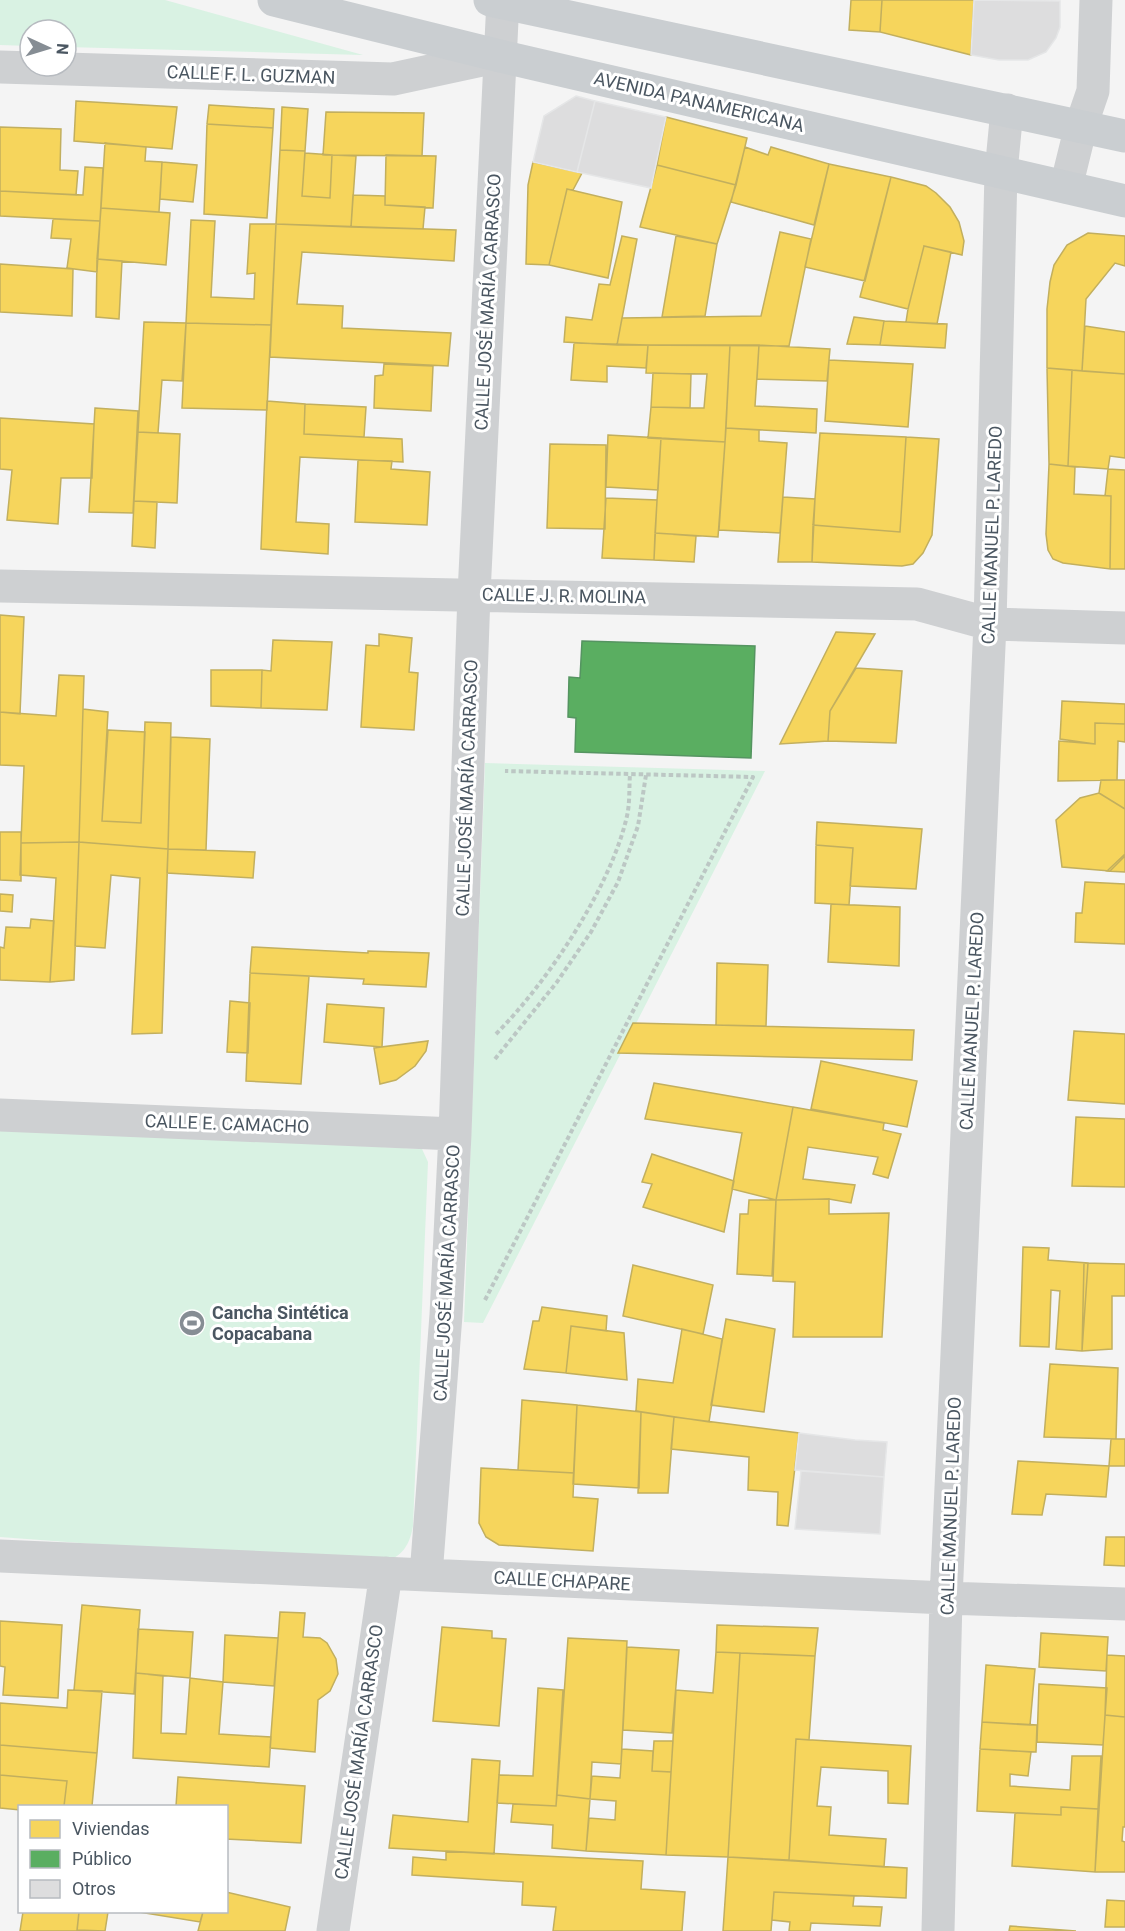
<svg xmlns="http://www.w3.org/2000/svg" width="1125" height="1931" font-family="Roboto,sans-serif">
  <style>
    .green { fill: #d9f2e3 }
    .homes { fill: #f6d55c; stroke: #c2af5e; stroke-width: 1.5 }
    .public { fill: #5aae61; stroke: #559461; stroke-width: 1.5 }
    .building { fill: #ddddde; stroke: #e5e6e7; stroke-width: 1.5 }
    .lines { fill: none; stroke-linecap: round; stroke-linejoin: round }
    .path { stroke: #bcc7c4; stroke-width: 4; stroke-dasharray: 4.5 3; stroke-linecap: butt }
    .minor { stroke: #ced0d2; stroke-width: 33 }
    .major { stroke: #caced1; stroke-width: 33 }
    .labels { text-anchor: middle; stroke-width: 6; stroke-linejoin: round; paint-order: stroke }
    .street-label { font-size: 18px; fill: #4a5661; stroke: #fff }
    .poi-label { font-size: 18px; font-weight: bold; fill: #4a5661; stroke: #fff; text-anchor: start }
  </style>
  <rect width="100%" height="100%" fill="#f4f4f4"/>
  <path class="green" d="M0 0H165L363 55 66 47V30H30V46L0 45Z
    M485 763 765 771 483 1323 464 1322Z
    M0 1128 422 1149 428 1162 413 1526C409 1549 400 1558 377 1565L0 1537Z"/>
  <path class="homes" d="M851 0H882L880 32 849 30Z
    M882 0H974L971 55 880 32Z
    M76 101 177 107 172 149 74 141Z
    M209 105 274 109 273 128 207 124Z
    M282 107 308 109 305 151 280 150Z
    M326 112 424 113 422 156 323 155Z
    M666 117 747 138 736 185 657 165Z
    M207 124 273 128 267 218 204 214Z
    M0 127 61 129 60 170 78 171 76 195 0 191Z
    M105 143 146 147 145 161 162 162 159 212 101 208Z
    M745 147 768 155 771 147 829 164 814 225 731 202Z
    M280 150 305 151 302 196 330 198 332 155 356 156 351 227 276 224Z
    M305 153 332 155 330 198 302 196Z
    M386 155 436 156 433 208 385 205Z
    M162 162 197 165 193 202 160 199Z
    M533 162 582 173 573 190 567 189 549 265 526 264 528 185Z
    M829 164 891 177 865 281 805 267Z
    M657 165 736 185 717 244 640 227Z
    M85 167 103 168 100 221 0 216V191L83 195Z
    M891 177 926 186 936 193 950 207 959 222 964 241 962 255 924 246 908 309 860 297Z
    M567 189 622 202 608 278 549 265Z
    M353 195 385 196V205L425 207 423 229 351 227Z
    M101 208 170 213 166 265 97 259Z
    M53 219 100 221 97 272 67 268 71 239 51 238Z
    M191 220 215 221 211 297 254 299 255 273 247 274 250 224H276L271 325 186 323Z
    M276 224 456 230 454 261 302 252 297 304 343 306 342 328 451 333 448 366 270 357Z
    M780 232 811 239 789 346 617 345 622 318 761 316Z
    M1088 233 1125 236V266L1115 263 1086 299 1082 371 1047 368V309L1050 282 1054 265 1067 245Z
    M622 236 637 239 617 345 564 342 566 317 592 320 599 284 610 285Z
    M676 236 717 244 705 316 662 317Z
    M924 246 951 252 937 324 906 322 908 309Z
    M97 259 122 261 119 319 96 317Z
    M0 264 73 269 72 316 0 312Z
    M854 317 884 321 880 345 847 344Z
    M884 321 947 324 945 348 880 345Z
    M144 322 186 323 182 381 162 380 158 433 138 432Z
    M186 323 271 325 267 410 182 408Z
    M1085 326 1125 332V374L1082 371Z
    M574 343 648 345 646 368 607 366V382L571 380Z
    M648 345H730L725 442 648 438 651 407 704 408 707 374 646 373Z
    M730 345H759L755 406 817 409 816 433 726 428Z
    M759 345 830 349 827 381 757 379Z
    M829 360 913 364 908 427 825 421Z
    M384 364 433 366 431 411 374 408 375 376 383 375Z
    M1047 368 1072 370 1068 466 1049 464Z
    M1072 370 1125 374V458L1110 456 1108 469 1068 466Z
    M653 373 691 374 690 408 651 407Z
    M267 401 305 404 304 434 402 439 403 462 300 457 296 522 329 524 328 554 261 549Z
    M305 404 366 407 364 437 304 434Z
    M95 408 138 411 133 513 89 512Z
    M0 418 94 424 92 478H61L58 524 7 520 12 470 0 469Z
    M726 428 759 430V441L787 443 780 533 719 530Z
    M138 432 180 434 177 503 134 501Z
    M820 433 906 437 900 532 813 525Z
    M608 435 661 438 658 490 606 487Z
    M906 437 939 439 932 535 923 553 913 564 902 566 812 562 813 525 900 532Z
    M661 438 725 442 718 537 655 533Z
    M550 444 606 445 605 529 547 528Z
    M358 460 392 461 391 469 430 472 427 525 355 522Z
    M1049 464 1075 467 1074 494 1111 496 1110 569 1063 563 1053 559 1048 550 1046 534Z
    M1108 469 1125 470V569H1110L1111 496H1105Z
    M783 497 815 499 812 562H778Z
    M606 498 657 500 654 560 602 558Z
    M134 501 157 502 155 548 132 546Z
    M655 533 696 536 694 562 654 560Z
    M0 615 24 617 20 714 0 712Z
    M836 632 875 634 830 711 828 741 780 744Z
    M379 634 412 638 409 672 418 673 414 730 361 727 366 645 379 646Z
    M273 640 332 642 327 710 261 708 262 670 271 671Z
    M856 668 902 671 896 743 828 741 830 711Z
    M211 670H262L261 708 211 706Z
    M59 675 84 676 79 842 21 843 24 766 0 765V712L56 716Z
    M1062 701 1125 704V724L1095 723V744L1060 739Z
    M83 709 108 712 102 821 141 823 145 722 171 723 168 849 79 842Z
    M1095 723 1125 724V742L1118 741 1117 780 1058 781 1059 741 1095 744Z
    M108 730 145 732 141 823 102 821Z
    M171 737 210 739 206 850 168 849Z
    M1101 780H1125V809L1099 793Z
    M1099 793 1125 809V856L1110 871 1062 867 1056 820 1080 798Z
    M817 822 922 829 916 889 850 886 853 848 816 845Z
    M0 832H21V881L0 880Z
    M79 842 168 849 162 1033 132 1034 140 878 111 875 105 948 75 946Z
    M79 842 74 980 50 982 56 878 20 875 21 843Z
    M816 845 853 848 849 905 815 903Z
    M168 849 255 852 253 878 167 873Z
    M1125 854V872L1107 871Z
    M1085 882 1125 884V944L1075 942 1076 913H1082Z
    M0 894 13 895 12 912 0 911Z
    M831 904 900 907 899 966 828 962Z
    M31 919 54 921 50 982 0 980V947L4 948 6 927 30 928Z
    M252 947 368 953V951L429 953 426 987 363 984 364 979 250 973Z
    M717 963 768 965 766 1026 716 1025Z
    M250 973 309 976 301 1084 246 1081Z
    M230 1001 250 1003 248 1053 227 1052Z
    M327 1004 384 1008 382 1047 324 1042Z
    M633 1023 914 1030 912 1060 618 1053Z
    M1074 1031 1125 1034V1104L1068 1100Z
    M428 1041 426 1051 415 1066 396 1080 380 1084 374 1048Z
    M821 1061 917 1081 907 1127 811 1109Z
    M654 1083 793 1107 776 1200 732 1189 742 1133 645 1119Z
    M793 1107 884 1123 883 1130 901 1134 888 1178 873 1174 878 1157 808 1147 803 1179 855 1185 851 1203 829 1199 776 1200Z
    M1076 1117 1125 1119V1187L1072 1186Z
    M652 1154 734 1181 724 1232 643 1207 652 1184 642 1182Z
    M829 1199V1214L889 1213 882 1337H793L795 1282 773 1281 776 1200Z
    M749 1200H776L772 1276 737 1274 740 1214H748Z
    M1023 1247 1049 1248 1048 1260 1088 1263 1082 1351 1056 1349 1060 1291 1051 1290 1049 1347 1020 1346Z
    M1084 1263 1125 1264V1296H1112V1349L1082 1351Z
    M633 1265 713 1285 703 1334 623 1316Z
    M542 1307 607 1316 606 1331 571 1326 566 1373 524 1369 533 1321H539Z
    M726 1319 775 1329 764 1412 711 1405Z
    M571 1326 624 1333 627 1380 566 1373Z
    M682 1329 722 1339 709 1422 636 1411 638 1379 673 1383Z
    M1050 1364 1118 1368 1116 1439 1044 1437Z
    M522 1400 577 1405 574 1473 518 1470Z
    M577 1405 641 1412 639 1488 573 1484Z
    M641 1412 674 1417 668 1493H638Z
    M674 1417 799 1433 788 1526 777 1525 778 1492 748 1490 749 1457 671 1449Z
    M1111 1439H1125V1466H1109Z
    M1018 1461 1109 1466 1106 1497 1046 1494 1042 1515 1012 1514Z
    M481 1468 574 1473 573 1497 598 1499 593 1551 499 1545 486 1537 479 1523Z
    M1106 1537H1125V1566L1104 1565Z
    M82 1605 140 1610 134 1694 74 1690Z
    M280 1612 305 1613 303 1637 320 1638 327 1643 336 1659 338 1674 330 1691 318 1700 315 1752 270 1748Z
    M0 1621 62 1625 58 1698 3 1695 5 1667 0 1666Z
    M717 1625 818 1628 815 1656 716 1652Z
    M442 1627 492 1631V1638L506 1639 499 1726 433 1721Z
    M138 1629 193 1632 190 1678 136 1673Z
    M1041 1633 1108 1637 1106 1671 1039 1667Z
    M225 1635 278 1638 274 1686 223 1682Z
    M568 1638 627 1641 621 1764 592 1762 590 1799 557 1795Z
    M627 1647 679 1650 672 1733 623 1730Z
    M716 1652 740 1653 728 1857 666 1855 676 1690 713 1693Z
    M740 1653 815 1656 809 1740 796 1739 789 1860 728 1857Z
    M1107 1655 1125 1656V1717L1105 1715Z
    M986 1665 1035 1669 1030 1725 982 1722Z
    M136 1673 163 1676 161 1733 186 1734 190 1678 223 1682 219 1734 271 1737 269 1767 133 1758Z
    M1039 1684 1107 1688 1103 1745 1037 1742Z
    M538 1688 563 1690 556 1806 497 1803 499 1775 533 1776Z
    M68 1690 102 1691 97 1753 0 1745V1703L67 1708Z
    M1105 1715 1125 1717V1827H1123L1122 1841 1125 1842V1872H1095Z
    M982 1722 1037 1725 1036 1752 980 1749Z
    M796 1739 911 1746 908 1804 888 1803V1771L821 1767 817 1806 831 1807 829 1835 886 1839 884 1867 789 1860Z
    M654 1741H673L671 1772 652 1771Z
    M0 1745 97 1753 92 1806H64L67 1781 0 1775Z
    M622 1749 653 1751 652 1771 671 1772 666 1855 586 1851 589 1818 615 1820 616 1801 590 1799 592 1776 620 1778Z
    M980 1749 1031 1752 1028 1776 1010 1774V1786L1070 1790 1072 1756H1101L1098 1809 1061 1807V1815L977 1811Z
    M472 1759 500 1761 494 1854 389 1848 393 1815 468 1822Z
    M0 1775 67 1781 64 1806H20V1810L0 1808Z
    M178 1777 305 1786 301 1843 226 1839V1806H176Z
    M557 1795 590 1799 586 1851 552 1848 553 1825 511 1822 513 1804 556 1806Z
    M1061 1807 1098 1809 1095 1872 1012 1866 1015 1813 1061 1815Z
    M446 1851 643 1861 641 1889 685 1892 682 1931H553L556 1907 522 1905 523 1882 412 1875 413 1857 446 1860Z
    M728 1857 907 1868 906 1898 774 1892 771 1931H723Z
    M226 1892 290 1907 285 1931H198L203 1912H226Z
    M774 1892 854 1896 853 1906 882 1907 880 1926 811 1923 810 1931H789L790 1922 772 1920Z
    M1107 1900 1125 1901V1927H1105Z
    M23 1912H79L77 1931H20Z
    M79 1912H108L105 1931 77 1930Z
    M139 1912H203L200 1922Z
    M1010 1926 1076 1931H1009Z"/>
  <path class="public" d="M582 641 755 646 751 758 575 752 576 718 568 717 569 677 580 678Z"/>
  <path class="building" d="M974 0 1060 1V27L1056 38 1046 52 1028 60H999L971 55Z
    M576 96 595 101 577 172 533 162 544 116Z
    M595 101 666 117 651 188 577 172Z
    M799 1433 855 1440 887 1442 884 1477 795 1470Z
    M801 1471 884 1477 880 1534 795 1529Z"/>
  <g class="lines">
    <path class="path" d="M496 1034C547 983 611 887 627 816 630 803 629 788 630 774
      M495 1059 557 982 591 932 618 882 638 826 646 775
      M485 1300 753 777 505 771"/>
    <path class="minor" d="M0 67 393 79 500 56
      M1066 187 1081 126 1093 91 1096 0
      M0 586 917 604 990 624 1125 628
      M0 1115 455 1134
      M0 1556 946 1598 1125 1604
      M426 1575 446 1315 455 1134 474 594 503 0
      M333 1931 386 1573
      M938 1931 946 1598 990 624 1001 172 1007 110"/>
    <path class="major" d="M274 0 500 56 1125 201
      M490 0 1125 136"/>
  </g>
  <defs>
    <symbol id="stadium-disc" viewBox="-11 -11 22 22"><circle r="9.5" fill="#868d94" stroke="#fff"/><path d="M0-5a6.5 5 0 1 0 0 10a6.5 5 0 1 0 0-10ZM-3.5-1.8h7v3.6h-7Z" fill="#fff"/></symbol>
  </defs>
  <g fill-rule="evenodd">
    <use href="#stadium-disc" x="177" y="1308" width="30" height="30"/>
  </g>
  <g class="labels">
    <g class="street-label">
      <text transform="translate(251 75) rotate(2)" y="6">CALLE F. L. GUZMAN</text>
      <text transform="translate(699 102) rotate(13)" y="6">AVENIDA PANAMERICANA</text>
      <text transform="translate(488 302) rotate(-87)" y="6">CALLE JOSÉ MARÍA CARRASCO</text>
      <text transform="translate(992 535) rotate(-88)" y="6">CALLE MANUEL P. LAREDO</text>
      <text transform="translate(564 596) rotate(1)" y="6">CALLE J. R. MOLINA</text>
      <text transform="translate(467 788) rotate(-88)" y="6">CALLE JOSÉ MARÍA CARRASCO</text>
      <text transform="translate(972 1021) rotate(-87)" y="6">CALLE MANUEL P. LAREDO</text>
      <text transform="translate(227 1124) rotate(2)" y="6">CALLE E. CAMACHO</text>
      <text transform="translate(447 1273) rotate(-87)" y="6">CALLE JOSÉ MARÍA CARRASCO</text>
      <text transform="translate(951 1506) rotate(-88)" y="6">CALLE MANUEL P. LAREDO</text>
      <text transform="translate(562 1581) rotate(3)" y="6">CALLE CHAPARE</text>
      <text transform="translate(359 1752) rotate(-82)" y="6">CALLE JOSÉ MARÍA CARRASCO</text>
    </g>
    <g class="poi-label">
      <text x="212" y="1319">Cancha Sintética<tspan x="212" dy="21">Copacabana</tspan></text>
    </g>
  </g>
  <rect x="18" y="1805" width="210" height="108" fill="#ffffff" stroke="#b7bbc0" stroke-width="1.5"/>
  <rect x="30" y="1820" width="30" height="18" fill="#f6d55c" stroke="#b7bbc0" stroke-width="1.5"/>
  <text x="72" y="1835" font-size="18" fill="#4a5661">Viviendas</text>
  <rect x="30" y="1850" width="30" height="18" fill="#5aae61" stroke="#b7bbc0" stroke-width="1.5"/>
  <text x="72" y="1865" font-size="18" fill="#4a5661">Público</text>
  <rect x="30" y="1880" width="30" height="18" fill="#ddddde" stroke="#b7bbc0" stroke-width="1.5"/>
  <text x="72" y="1895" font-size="18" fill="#4a5661">Otros</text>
  <g transform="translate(48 48) rotate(94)"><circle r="28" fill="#ffffff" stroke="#b7bbc0" stroke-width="1.5"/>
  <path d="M0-4.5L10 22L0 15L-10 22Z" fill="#868d94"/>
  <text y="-9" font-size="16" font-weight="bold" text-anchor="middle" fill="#4a5661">N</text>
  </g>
</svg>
